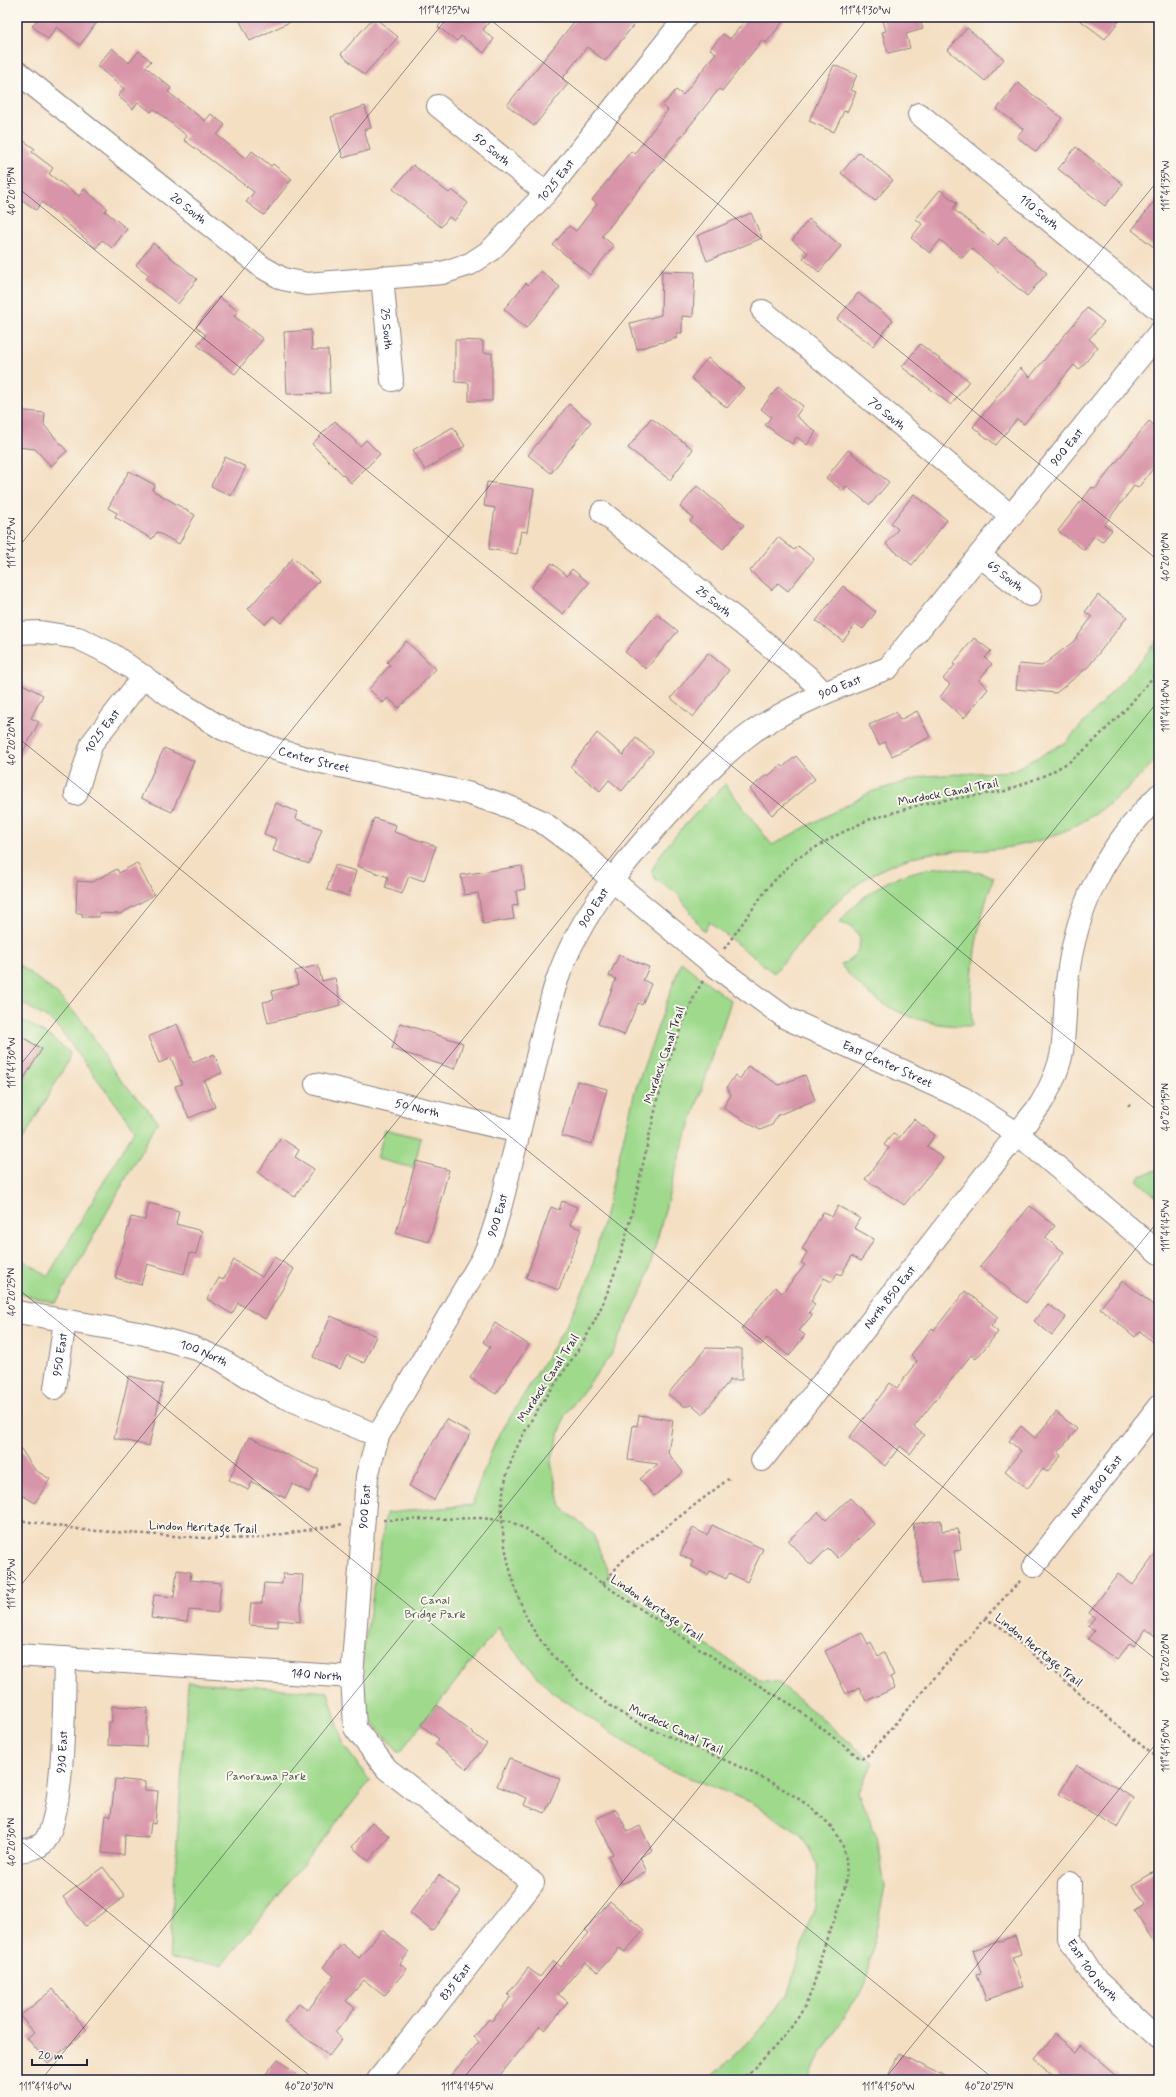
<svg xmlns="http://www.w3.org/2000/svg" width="1176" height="2097" font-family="Mynerve,sans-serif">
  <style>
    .green { fill: #9ed98c; stroke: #607e64 }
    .building { fill: #d895a9 }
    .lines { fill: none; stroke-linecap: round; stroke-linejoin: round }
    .minor-casing { stroke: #8b807f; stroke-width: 24 }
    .path { stroke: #8b807f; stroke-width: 2.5; stroke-dasharray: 3 3; stroke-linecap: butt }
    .minor { stroke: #fff; stroke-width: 22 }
    .ticks { fill: none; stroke: #22223b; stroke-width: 1; stroke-opacity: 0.45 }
    .labels { text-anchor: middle; stroke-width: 4; stroke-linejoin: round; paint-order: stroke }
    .street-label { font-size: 12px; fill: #22223b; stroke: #fbf7ec }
    .park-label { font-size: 12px; fill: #475953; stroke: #fbf7ec }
    .neatline { fill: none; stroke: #22223b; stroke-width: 1.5 }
    .ticks-label { font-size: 10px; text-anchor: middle; fill: #22223b }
  </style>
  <rect width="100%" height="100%" fill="#fbf7ec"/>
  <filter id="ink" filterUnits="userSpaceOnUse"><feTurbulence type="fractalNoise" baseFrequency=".025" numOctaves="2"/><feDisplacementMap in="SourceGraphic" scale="8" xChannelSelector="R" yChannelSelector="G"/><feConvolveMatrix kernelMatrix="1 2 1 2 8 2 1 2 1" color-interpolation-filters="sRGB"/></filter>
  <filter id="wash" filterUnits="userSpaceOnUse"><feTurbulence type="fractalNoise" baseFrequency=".012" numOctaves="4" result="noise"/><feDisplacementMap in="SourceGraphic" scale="16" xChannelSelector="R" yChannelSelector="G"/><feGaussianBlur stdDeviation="0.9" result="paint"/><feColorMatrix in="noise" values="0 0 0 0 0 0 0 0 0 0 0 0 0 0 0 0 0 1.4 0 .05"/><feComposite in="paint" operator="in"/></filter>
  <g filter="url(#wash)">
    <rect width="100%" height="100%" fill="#f4dfc3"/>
    <path class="green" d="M1159 638V756C1109 812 1063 844 986 850 971 851 956 850 941 852 918 854 895 862 875 873 834 896 805 938 774 973L709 922 704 932 678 894 656 880 652 871C661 845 705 805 725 784L772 845 871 792 925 776 1012 771 1066 742 1136 666Z
      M943 867 977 872 994 877C976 926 969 974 972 1026 919 1027 874 1008 841 965 865 954 868 928 839 923 866 888 899 871 943 867Z
      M681 962 731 1001 679 1158 645 1284 611 1355 565 1415 551 1462 561 1507 593 1534 612 1582 759 1680 778 1682 873 1762 859 1793 876 1835 885 1886 866 1983 805 2080H709L752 2039 787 1995 815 1906 818 1865 800 1834 753 1803 660 1766 551 1691 502 1637 499 1627 399 1753 369 1718 361 1667 386 1513 473 1505 474 1497 495 1442 567 1324 590 1276 635 1091Z
      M17 963 56 993 84 1023 117 1076 158 1121 56 1303 17 1293V1256L48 1276 135 1129 55 1023 17 1000Z
      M17 1017 51 1037 70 1053 67 1063 17 1150V1090L42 1049 17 1034Z
      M385 1129 421 1138 414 1168 377 1159Z
      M1159 1170V1199L1137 1180 1140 1176Z
      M188 1682 328 1692 344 1746 370 1781 222 1965 169 1959Z"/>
    <g id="blocks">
      <path class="building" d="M39 17H101L80 45 57 27 48 39 32 26Z
        M238 17H300L250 41Z
        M374 17 398 37 364 75 341 54Z
        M445 17H493L483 30 494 39 484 53 461 36 457 41 438 27Z
        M578 17H640L605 61 587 47 562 79 568 84 534 126 507 105Z
        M748 17H787L766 43 762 40 722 91 719 89 602 236 614 246 590 275 553 245 569 226 576 231 597 204 592 200 631 151 634 154 668 110 662 106 676 90 683 95 716 53 710 49 723 34 730 39Z
        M882 17H919L923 29 906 34 910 48 888 53 882 32 886 31Z
        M1076 17H1122L1105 39Z
        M967 28 1004 59 985 81 948 50Z
        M112 48 129 63 139 51 151 61 146 67 171 88 168 92 205 121 211 114 225 125 217 135 246 159 252 151 271 166 273 164 292 179 264 215 246 202 254 192 184 140 187 136 154 109 151 112 138 102 133 109 118 96 124 89 97 66Z
        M834 65 857 75 850 90 856 92 847 112 844 111 834 132 809 121Z
        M1018 83 1062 118 1036 152 1017 137 1023 129 997 109Z
        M365 106 371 128 364 130 370 150 343 158 331 117Z
        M17 136 35 149 32 152 53 168 49 174 79 196 84 189 107 208 105 211 127 229 112 248 102 240 96 248 42 202 36 210 17 196Z
        M1076 147 1123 184 1105 206 1058 169Z
        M859 152 893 180 875 201 841 173Z
        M413 165 449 193 452 190 468 203 454 221 449 217 441 227 393 189Z
        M940 190 957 203 953 209 998 245 1005 237 1047 273 1027 296 971 248 962 258 940 240 930 253 911 238 922 224 916 219Z
        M1159 195V251L1132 230Z
        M751 213 762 238 707 261 697 236Z
        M809 219 841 246 819 272 803 258 808 253 792 240Z
        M153 243 197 279 178 304 146 279 149 275 136 265Z
        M541 271 560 287 526 328 504 309 526 283 528 285Z
        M662 271 695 272 693 317 682 316V333H677V338L637 349 630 323 661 315Z
        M858 293 893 320 873 346 837 319Z
        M219 297 238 311 234 316 263 339 235 374 197 345 206 335 196 327Z
        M1087 308 1104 322 1089 339 1098 347 1079 370 1074 365 1024 424 1017 419 996 445 973 427 1020 368 1030 377Z
        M311 330 312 350H328L330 393 287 394 284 332Z
        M455 340 483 341V353H492V401H469V383L455 382Z
        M920 344 969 381 951 405 902 367Z
        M708 358 744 388 727 408 691 378Z
        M778 387 803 406 796 416 816 432 807 445 797 437 792 444 765 425 771 417 761 409Z
        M569 404 591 422 551 473 528 455Z
        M17 410 45 413 44 425 67 451 51 466 35 449 17 447Z
        M651 418 693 449 670 480 628 448Z
        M335 421 360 446 366 440 380 454 351 483 312 444Z
        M1149 421 1159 429V461L1138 488 1134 486 1104 525 1112 530 1102 542 1094 536 1084 550 1058 531 1092 487 1095 489Z
        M453 427 465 446 425 470 413 450Z
        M848 450 889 482 870 505 846 486 843 491 826 478Z
        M225 457 246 467 231 496 211 486Z
        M129 471 155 485 152 490 195 515 179 544 157 532 152 539 115 517 117 513 108 508Z
        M487 482 534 489 527 532 521 531 517 554 489 549 495 508 484 506Z
        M697 486 744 525 723 549 690 521 693 518 680 507Z
        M914 494 947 520 912 565 886 544 898 529 891 523Z
        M778 537 794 550 798 546 814 559 788 591 778 583 772 590 750 571Z
        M293 558 319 581 281 623 273 616 265 624 248 609Z
        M552 563 567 576 572 569 589 583 563 614 531 588Z
        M843 586 876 612 863 629 856 624 843 641 816 621Z
        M1098 595 1127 617 1088 667 1056 693 1016 689 1019 664 1042 666 1074 641 1092 617 1085 612Z
        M657 614 678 631 646 669 625 652Z
        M974 638 991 651 985 658 992 664 979 680 988 689 964 718 940 697 950 684 943 679 955 665 953 664Z
        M406 641 436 669 399 708 388 698 383 703 369 689 390 665 387 662Z
        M708 653 729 670 693 717 671 698Z
        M17 681 43 695 31 718 39 722 17 763Z
        M917 711 930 737 892 756 885 742 879 745 869 725 896 712 900 720Z
        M597 733 623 755 636 738 653 752 622 791 609 780 600 791 570 767Z
        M164 748 194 761 172 812 141 798Z
        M796 756 815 779 772 815 750 789 767 774 768 776 781 765 783 767Z
        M276 803 298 812 296 819 322 829 309 864 273 851 277 839 264 834Z
        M374 818 396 825 394 832 436 846 424 881 409 876 402 894 385 888 388 877 357 866Z
        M137 863 154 895 120 914 99 913V917H82V913H76L77 881 92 882 117 869 119 873Z
        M335 865 356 871 349 896 327 890Z
        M522 866 525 889 516 891 518 905 512 906 514 919 483 924 478 893 464 895 461 875Z
        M619 955 649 967 643 980 651 984 642 1005 638 1003 624 1035 598 1024 616 979 609 976Z
        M318 965 322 981 335 978 341 1005 268 1023 263 1002 274 1000 272 991 298 985 295 971Z
        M400 1023 463 1043 455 1069 392 1049Z
        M177 1024 193 1063 214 1054 222 1073 204 1081 215 1107 189 1118 175 1086 182 1084 171 1058 159 1063 148 1037Z
        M17 1034 42 1049 17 1090Z
        M748 1066 779 1085 805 1075 815 1100 778 1115 772 1125 760 1130 723 1108 731 1095 727 1087 735 1075 740 1079Z
        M577 1081 607 1089 592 1144 562 1136Z
        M914 1119 935 1135 927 1146 943 1158 904 1205 865 1179 889 1148 884 1145 893 1133 899 1138Z
        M281 1138 299 1150 295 1157 314 1169 295 1197 258 1173Z
        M416 1161 449 1170 429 1242 396 1233Z
        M562 1201 577 1207 570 1225 581 1229 559 1290 526 1278 551 1207 559 1210Z
        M149 1203 179 1211 176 1224 202 1231 196 1254 190 1253 184 1274 147 1264 141 1285 115 1278 131 1217 145 1220Z
        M838 1206 860 1218 854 1228 874 1239 861 1261 852 1256 841 1275 837 1273 832 1282 824 1278 811 1301 815 1304 809 1312 812 1315 799 1331 805 1335 789 1356 767 1338 761 1345 741 1329 775 1287 782 1293 805 1265 801 1263 807 1252 802 1249 823 1212 832 1217Z
        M1030 1206 1055 1226 1045 1238 1064 1252 1026 1303 980 1266Z
        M274 1257 294 1269 265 1319 238 1303 232 1314 207 1299 219 1278 223 1280 234 1260 262 1277Z
        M1123 1280 1159 1310V1334L1152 1342 1140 1331 1135 1337 1100 1308Z
        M965 1291 998 1317 991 1326 998 1332 976 1359 971 1355 914 1427 924 1435 910 1454 900 1446 885 1466 849 1438 890 1383 897 1388 917 1361 911 1355 932 1328 934 1330Z
        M1048 1304 1066 1317 1052 1335 1034 1321Z
        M331 1316 376 1336 364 1363 347 1355 340 1369 313 1357Z
        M495 1323 529 1345 496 1394 470 1378 490 1347 483 1342Z
        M706 1348 742 1349V1380H730L703 1414 691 1404 689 1406H683L668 1394Z
        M129 1376 163 1384 149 1446 114 1438Z
        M1056 1412 1077 1429 1058 1453 1061 1456 1047 1472 1043 1469 1027 1489 1005 1471 1021 1451 1009 1441 1021 1426 1035 1438Z
        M639 1415 673 1420 668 1453 683 1472 654 1496 640 1479 658 1464 628 1460 633 1425 637 1426Z
        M446 1419 471 1433 434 1500 409 1486Z
        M249 1437 319 1470 309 1492 292 1484 285 1498 252 1482 248 1490 229 1480Z
        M17 1443 35 1470 50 1479 35 1503 17 1492Z
        M850 1498 874 1524 838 1558 828 1548 811 1565 788 1541 818 1512 826 1520Z
        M941 1520 942 1531 958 1529 961 1550 954 1551 958 1580 922 1584 913 1524Z
        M712 1525 763 1549 747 1582 729 1573 726 1579 710 1571 708 1575 691 1566 693 1561 680 1555 693 1528 707 1535Z
        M1159 1549V1639L1146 1629 1134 1646 1130 1643 1117 1660 1088 1639 1094 1631 1088 1626 1095 1617 1089 1613 1118 1574 1133 1585Z
        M177 1570 191 1572 190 1580 221 1583 218 1613 189 1610 187 1622 151 1618 154 1595 174 1597Z
        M283 1574 303 1575 300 1622 278 1620V1627L249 1625 251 1603H262L264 1583 282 1584Z
        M862 1633 868 1644 871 1642 878 1656 884 1653 894 1675 890 1677 895 1688 866 1701 859 1687 846 1694 825 1651Z
        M437 1705 487 1744 467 1769 435 1744 439 1739 421 1725Z
        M112 1706 148 1708 146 1747 108 1745 109 1722H112Z
        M509 1758 560 1779 545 1813 524 1805 527 1798 497 1786Z
        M1077 1765 1134 1798 1117 1827 1059 1794Z
        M115 1779 145 1782V1790L158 1791 155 1824 151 1823 149 1838 125 1835 124 1855 102 1853 106 1815 111 1816Z
        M616 1809 628 1832 640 1826 652 1851 640 1857 647 1872 622 1884 608 1856 613 1854 596 1819Z
        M372 1822 389 1836 369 1861 352 1847Z
        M103 1867 125 1896 85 1926 63 1897Z
        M1159 1869V1950L1134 1911 1144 1905 1132 1885Z
        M439 1875 461 1892 432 1931 410 1913Z
        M610 1901 644 1930 625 1952 619 1948 598 1972 585 1962 558 1994 568 2002 545 2030 540 2026 496 2080H447L479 2042 474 2037 489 2019 492 2021 511 1997 508 1994 528 1968 540 1977 553 1961 560 1967 589 1933 585 1930Z
        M382 1930 409 1952 400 1964 407 1969 384 1996 364 1980 346 2001 355 2008 335 2033 342 2039 329 2056 285 2022 299 2003 308 2010 334 1976 323 1967 342 1944 359 1958Z
        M1015 1936 1021 1954 1012 1957 1023 1987 986 2000 977 1974 981 1973 973 1950Z
        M53 1989 87 2030 48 2063 27 2038 34 2032 20 2016Z
        M1055 2034 1076 2052 1081 2045 1122 2080H1060L1034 2058Z
        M899 2054 953 2080H886Z
        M278 2059 303 2080H261Z"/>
    </g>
  </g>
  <g filter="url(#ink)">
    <use href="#blocks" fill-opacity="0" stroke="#8b807f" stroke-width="1"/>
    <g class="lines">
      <defs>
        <g id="minor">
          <path id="s1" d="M17 72 262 267 283 279 307 284 442 273 470 264 490 251 546 193 686 17"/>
          <path id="s2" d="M438 106 546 193"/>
          <path id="s3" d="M919 114 1159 310"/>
          <path id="s4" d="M382 277 392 380"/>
          <path id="s5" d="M763 311 1011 516"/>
          <path id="s6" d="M602 512 806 675 824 693"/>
          <path id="s7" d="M980 556 1030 595"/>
          <path id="s8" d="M17 633 40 632 78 638 113 655 176 700 223 729 278 750 321 762 467 793 507 806 541 821 579 849 613 881 715 966 786 1018 963 1098 1018 1134 1159 1253"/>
          <path id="s9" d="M76 794 92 743 144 676"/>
          <path id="s10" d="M316 1084 519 1132"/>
          <path id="s11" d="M17 1312 144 1334 192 1347 220 1359 273 1392 378 1436"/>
          <path id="s12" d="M55 1388 65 1321"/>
          <path id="s13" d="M762 1460 1040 1105C1050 1088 1059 1070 1062 1051 1065 1028 1065 1005 1067 982 1076 905 1105 850 1159 795"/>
          <path id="s14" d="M1034 1566 1159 1406"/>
          <path id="s15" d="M17 1655 352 1677"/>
          <path id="s16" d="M17 1851C27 1850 38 1849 45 1841 65 1812 64 1696 65 1658"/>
          <path id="s17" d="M1070 1883 1069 1938 1096 1980 1159 2038"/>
          <path id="s18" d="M378 2080 533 1883 387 1769 355 1728 352 1677 367 1476 378 1436 482 1259C495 1231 502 1202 509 1172 519 1134 528 1095 537 1057 543 1031 549 1005 557 980 580 913 630 855 677 804 701 778 725 752 754 731 795 703 843 685 888 668L1159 333"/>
        </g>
      </defs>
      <use href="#minor" class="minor-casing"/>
      <path class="path" d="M724 949 769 886 796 859 835 836 868 820 926 803 1005 791 1048 774 1069 762 1088 747 1126 709 1159 670
        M703 981C693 996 687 1014 680 1030 643 1123 640 1226 597 1316 569 1375 517 1421 504 1487 496 1526 511 1583 527 1618 543 1654 599 1702 633 1720 686 1748 833 1791 845 1854 851 1885 838 1910 827 1938 820 1957 817 1978 809 1997 796 2028 766 2057 741 2080
        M1129 1107V1103
        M1155 1127 1159 1126
        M17 1520 84 1530 219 1539 259 1538 344 1524
        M383 1520 480 1518 510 1521 529 1531 603 1584 726 1666 792 1705 861 1759 868 1755 985 1619 998 1625 1159 1760
        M603 1584 622 1561 731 1477
        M985 1618 1021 1580"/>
      <use href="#minor" class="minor"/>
    </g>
  </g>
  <path class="ticks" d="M487 17 1159 561M17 29 27 17M17 187 1159 1112M17 549 448 17M17 737 1159 1662M17 1069 869 17M17 1288 995 2080M17 1590 1159 179M17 1838 315 2080M41 2080 1159 700M462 2080 1159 1220M884 2080 1159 1740"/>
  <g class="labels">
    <g class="street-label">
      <text dy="4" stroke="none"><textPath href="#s2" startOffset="69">50 South</textPath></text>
      <text dy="4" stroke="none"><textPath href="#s1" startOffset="647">1025 East</textPath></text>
      <text dy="4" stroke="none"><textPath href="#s1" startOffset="219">20 South</textPath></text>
      <text dy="4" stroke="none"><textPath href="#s3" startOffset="155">110 South</textPath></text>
      <text dy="4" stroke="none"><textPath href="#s4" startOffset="52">25 South</textPath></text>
      <text dy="4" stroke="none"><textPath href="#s5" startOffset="161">70 South</textPath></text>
      <text dy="4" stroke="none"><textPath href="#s18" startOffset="2030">900 East</textPath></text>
      <text dy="4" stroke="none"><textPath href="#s7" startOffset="32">65 South</textPath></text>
      <text dy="4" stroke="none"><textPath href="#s6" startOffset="143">25 South</textPath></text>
      <text dy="4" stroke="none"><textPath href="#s18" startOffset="1694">900 East</textPath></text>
      <text dy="4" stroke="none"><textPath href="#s9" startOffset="69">1025 East</textPath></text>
      <text dy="4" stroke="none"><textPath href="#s8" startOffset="329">Center Street</textPath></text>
      <text transform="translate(948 792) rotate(-11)" y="4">Murdock Canal Trail</text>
      <text dy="4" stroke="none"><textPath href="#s18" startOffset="1358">900 East</textPath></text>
      <text transform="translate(664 1055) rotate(-71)" y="4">Murdock Canal Trail</text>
      <text dy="4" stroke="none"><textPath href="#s8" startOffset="991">East Center Street</textPath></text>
      <text dy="4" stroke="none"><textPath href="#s10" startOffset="104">50 North</textPath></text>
      <text dy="4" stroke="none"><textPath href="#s18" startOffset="1034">900 East</textPath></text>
      <text dy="4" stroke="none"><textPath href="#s13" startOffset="207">North 850 East</textPath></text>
      <text dy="4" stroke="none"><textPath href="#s11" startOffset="192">100 North</textPath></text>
      <text dy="4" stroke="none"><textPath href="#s12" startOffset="34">950 East</textPath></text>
      <text transform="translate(548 1378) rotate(-57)" y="4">Murdock Canal Trail</text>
      <text dy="4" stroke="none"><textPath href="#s14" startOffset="101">North 800 East</textPath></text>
      <text dy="4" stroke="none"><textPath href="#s18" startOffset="710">900 East</textPath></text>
      <text transform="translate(203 1527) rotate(2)" y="4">Lindon Heritage Trail</text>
      <text transform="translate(657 1608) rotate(34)" y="4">Lindon Heritage Trail</text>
      <text transform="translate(1039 1650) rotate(39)" y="4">Lindon Heritage Trail</text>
      <text dy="4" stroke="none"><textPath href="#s15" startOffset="300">140 North</textPath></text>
      <text transform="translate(676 1729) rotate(25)" y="4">Murdock Canal Trail</text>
      <text dy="4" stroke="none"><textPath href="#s16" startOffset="122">930 East</textPath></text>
      <text dy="4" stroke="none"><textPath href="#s17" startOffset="95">East 100 North</textPath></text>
      <text dy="4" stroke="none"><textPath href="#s18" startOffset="125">835 East</textPath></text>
    </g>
    <g class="park-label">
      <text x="435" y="1604">Canal<tspan x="435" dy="14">Bridge Park</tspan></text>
      <text x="266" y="1780">Panorama Park</text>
    </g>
  </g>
  <rect width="1176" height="2097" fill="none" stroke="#fbf7ec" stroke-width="44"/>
  <path d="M32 2059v6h55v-6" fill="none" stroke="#22223b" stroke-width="2"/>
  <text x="38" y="2059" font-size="12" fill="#22223b" stroke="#fbf7ec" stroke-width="3" paint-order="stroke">20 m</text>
  <rect x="22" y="22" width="1132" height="2053" class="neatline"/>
  <g class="ticks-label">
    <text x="444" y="14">111°41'25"W</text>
    <text x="865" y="14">111°41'30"W</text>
    <text transform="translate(1165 186) rotate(-90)" y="4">111°41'35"W</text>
    <text transform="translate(11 191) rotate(-90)" y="4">40°20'15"N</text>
    <text transform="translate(11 543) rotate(-90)" y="4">111°41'25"W</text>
    <text transform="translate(1165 557) rotate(-90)" y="4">40°20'10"N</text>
    <text transform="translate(1165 706) rotate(-90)" y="4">111°41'40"W</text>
    <text transform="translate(11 741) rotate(-90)" y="4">40°20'20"N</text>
    <text transform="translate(11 1063) rotate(-90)" y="4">111°41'30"W</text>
    <text transform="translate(1165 1107) rotate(-90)" y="4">40°20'15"N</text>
    <text transform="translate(1165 1226) rotate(-90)" y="4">111°41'45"W</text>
    <text transform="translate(11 1292) rotate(-90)" y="4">40°20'25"N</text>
    <text transform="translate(11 1584) rotate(-90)" y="4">111°41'35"W</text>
    <text transform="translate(1165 1658) rotate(-90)" y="4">40°20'20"N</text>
    <text transform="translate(1165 1746) rotate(-90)" y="4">111°41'50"W</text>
    <text transform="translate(11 1842) rotate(-90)" y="4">40°20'30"N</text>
    <text x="45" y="2090">111°41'40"W</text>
    <text x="309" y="2090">40°20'30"N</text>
    <text x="467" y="2090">111°41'45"W</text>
    <text x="888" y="2090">111°41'50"W</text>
    <text x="989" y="2090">40°20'25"N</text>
  </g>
</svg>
